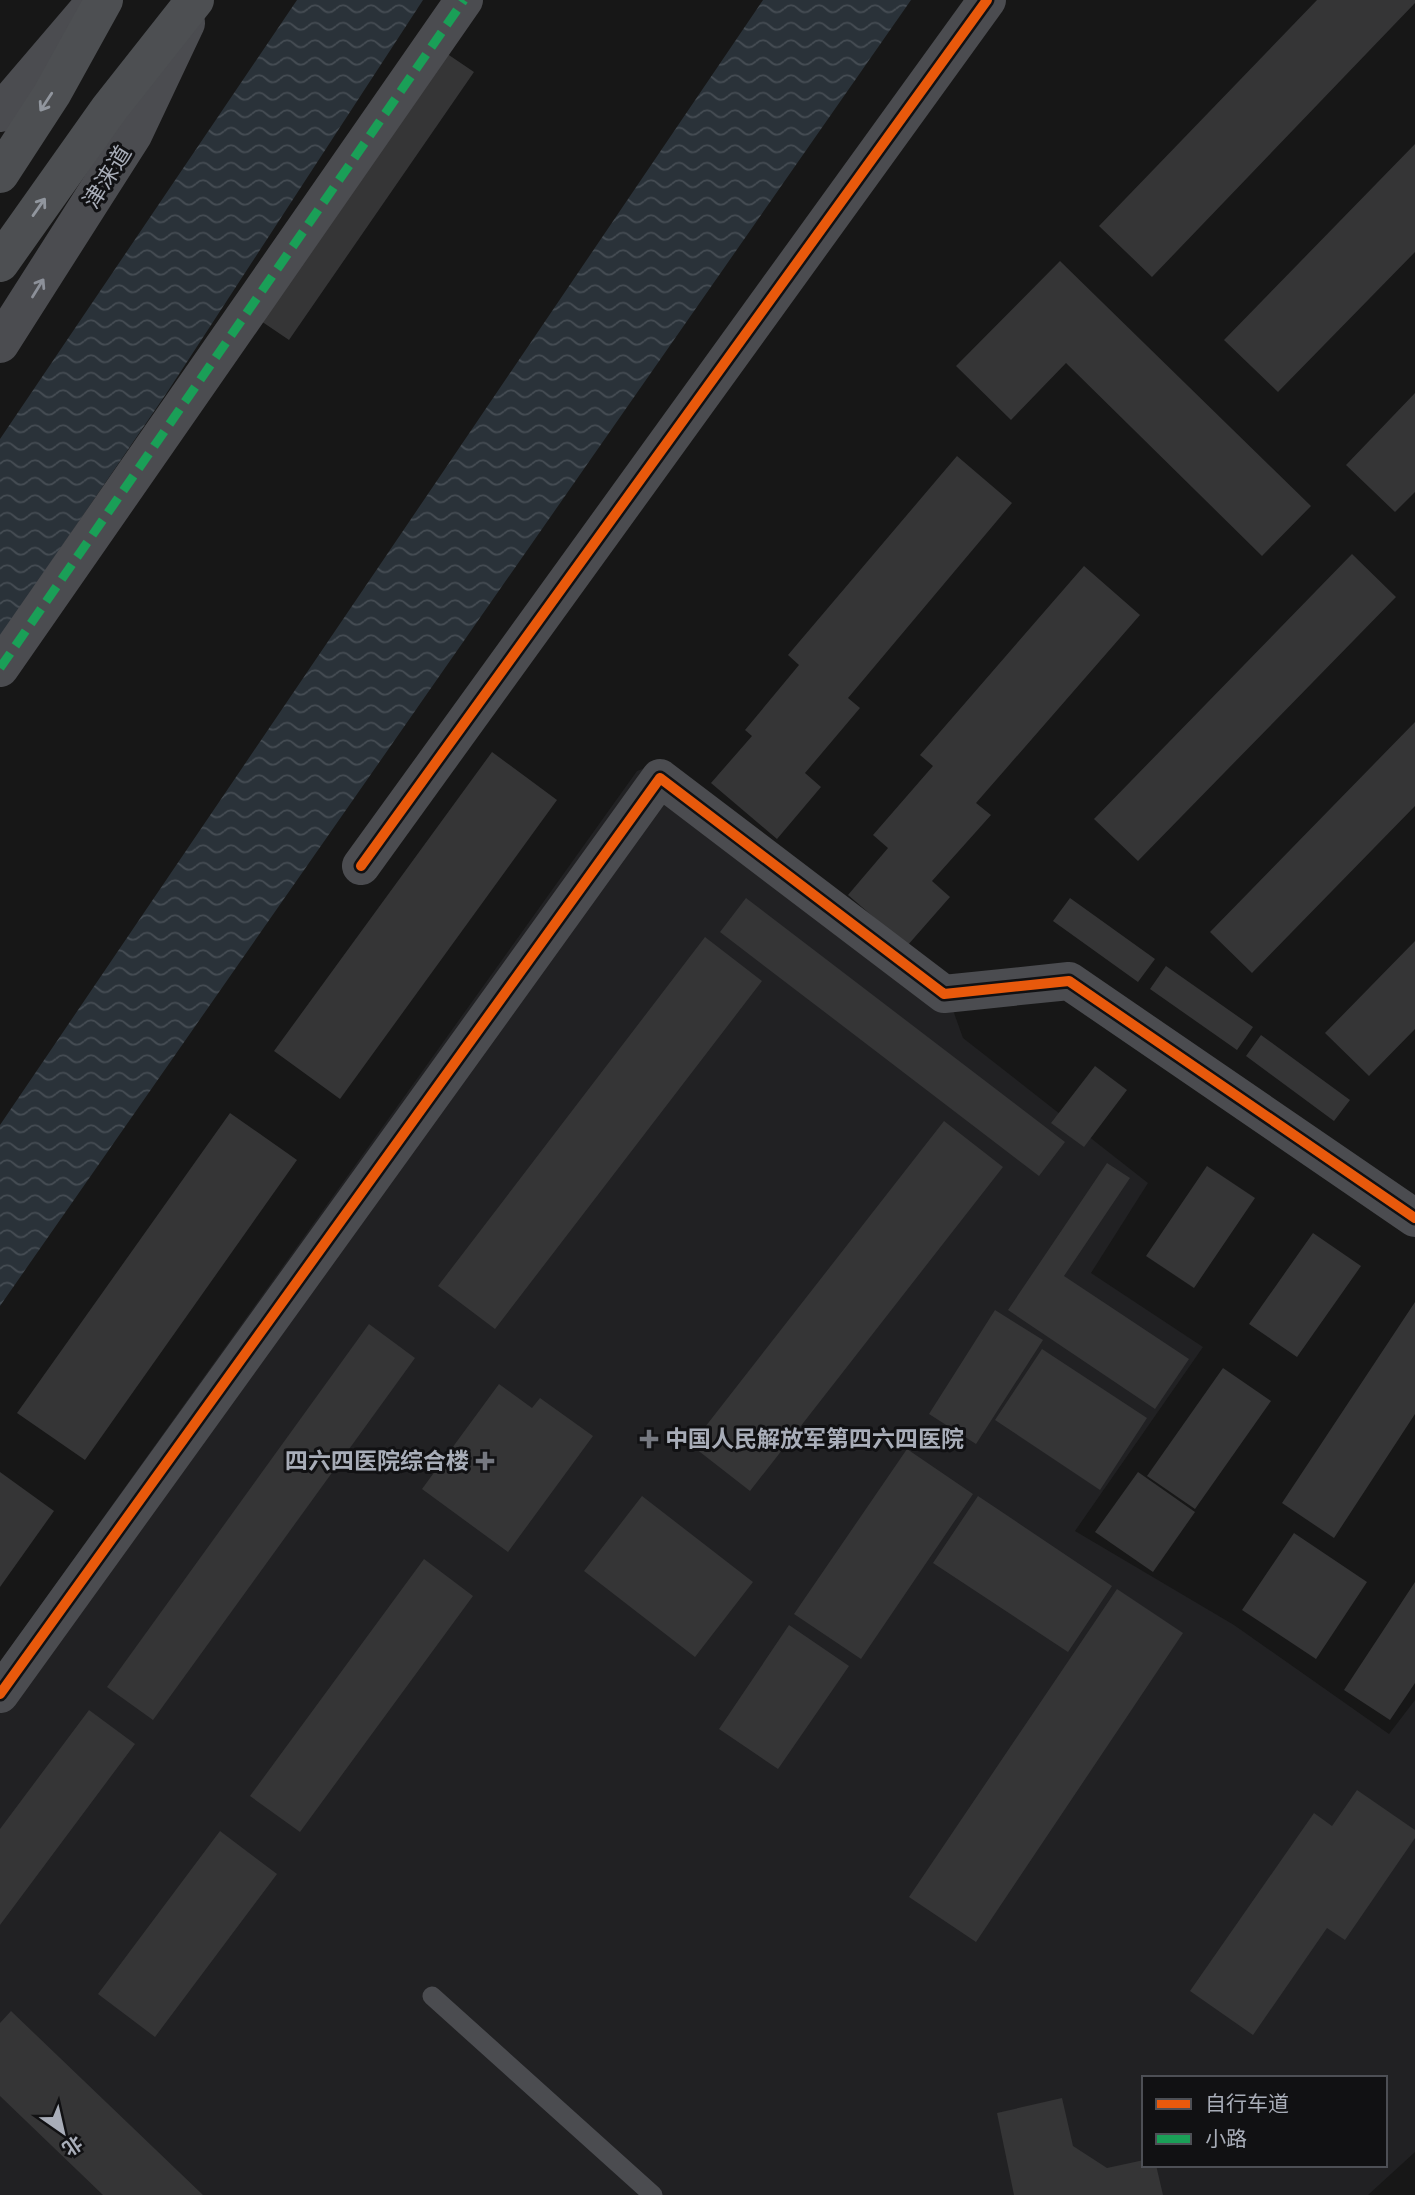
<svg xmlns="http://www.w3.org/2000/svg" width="1415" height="2195" font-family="Cabin,'Noto Sans SC',sans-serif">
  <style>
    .built { fill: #212123; fill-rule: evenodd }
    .water { fill: url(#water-waves) }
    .building { fill: #353536 }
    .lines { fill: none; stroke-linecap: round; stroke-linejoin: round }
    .service { stroke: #4b4c50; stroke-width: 19 }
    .minor { stroke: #4b4c50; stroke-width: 38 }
    .tertiary { stroke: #4b4c50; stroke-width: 38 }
    .primary { stroke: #4d4f52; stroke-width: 38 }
    .quiet { stroke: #1a9f57; stroke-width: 9; stroke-dasharray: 18 9; stroke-linecap: butt }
    .cycleway-casing { stroke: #111113; stroke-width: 15 }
    .cycleway { stroke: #e8590c; stroke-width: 10 }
    .oneway { stroke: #91969e }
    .oneway2 { stroke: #8c9099 }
    .poi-dot { fill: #757880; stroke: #111113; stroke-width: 2.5 }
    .labels { text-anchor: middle; stroke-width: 6; stroke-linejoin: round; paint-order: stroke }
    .street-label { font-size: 23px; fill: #a8adb8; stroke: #111113 }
    .poi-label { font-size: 23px; font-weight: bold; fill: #a8adb8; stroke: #111113; text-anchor: start }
  </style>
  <defs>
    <pattern id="water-waves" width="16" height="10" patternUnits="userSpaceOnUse" patternTransform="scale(1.75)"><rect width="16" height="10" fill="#2a3239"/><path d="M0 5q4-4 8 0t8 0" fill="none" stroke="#464d54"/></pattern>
  </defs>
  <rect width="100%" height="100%" fill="#171717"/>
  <path class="built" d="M661 762 939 971 963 1038 1148 1183 1091 1273 1203 1347 1075 1531 1234 1625 1389 1734 1415 1700V2152L1368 2195H0V1662L637 771ZM1144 2078H1385V2165H1144Z"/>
  <path class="water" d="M297 0H423L168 391 0 637V439Z
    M763 0H911L0 1306V1125Z"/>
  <path class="building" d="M1317 0H1415V3L1152 277 1099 226Z
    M443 51 474 72 289 340 258 319Z
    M1415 144V252L1278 392 1224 340Z
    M1060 261 1311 506 1262 556 1066 363 1011 420 956 366Z
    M1415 393V492L1395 512 1346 465Z
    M957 456 1012 503 848 698 860 708 805 773 821 787 777 839 711 783 752 736 745 730 799 665 788 655Z
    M1352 554 1396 597 1138 861 1094 819Z
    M1084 566 1140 615 976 803 991 815 932 881 950 897 907 946 848 895 888 848 873 835 933 766 920 755Z
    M1415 722V806L1252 973 1210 932Z
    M492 752 557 800 340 1099 274 1051Z
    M746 898 1065 1142 1039 1176 720 932Z
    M1070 898 1155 959 1138 982 1053 921Z
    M705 937 762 981 495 1329 438 1286Z
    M1415 941V1029L1369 1076 1325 1033Z
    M1166 966 1253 1027 1237 1050 1150 989Z
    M1261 1035 1350 1100 1334 1121 1246 1056Z
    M1095 1066 1127 1090 1084 1147 1051 1123Z
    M230 1113 297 1160 85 1460 17 1413Z
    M944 1121 1003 1167 750 1491 691 1445Z
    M1107 1163 1130 1178 1064 1276 1189 1359 1155 1409 1008 1310Z
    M1207 1166 1255 1198 1194 1288 1146 1256Z
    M1313 1233 1361 1266 1297 1357 1249 1324Z
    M1415 1302V1414L1334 1538 1282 1503Z
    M995 1310 1043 1340 976 1444 929 1414Z
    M369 1324 415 1358 153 1720 107 1687Z
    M1042 1349 1147 1418 1100 1490 995 1420Z
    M1223 1368 1271 1401 1195 1509 1147 1476Z
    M499 1384 532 1408 540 1398 593 1436 508 1552 422 1489Z
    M907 1449 973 1494 861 1659 794 1614Z
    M0 1472 54 1511 0 1587Z
    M1138 1472 1195 1512 1153 1572 1095 1532Z
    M642 1496 753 1582 695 1657 584 1571Z
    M978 1496 1112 1586 1068 1652 933 1563Z
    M1294 1533 1367 1582 1316 1659 1242 1610Z
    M424 1559 473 1596 300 1832 250 1796Z
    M1415 1582V1683L1390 1720 1344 1690Z
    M1117 1589 1183 1633 976 1942 909 1897Z
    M789 1625 849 1666 778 1769 719 1729Z
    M89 1710 135 1744 0 1925V1829Z
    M1357 1790 1415 1830V1838L1345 1940 1327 1928 1253 2035 1190 1991 1314 1813 1332 1826Z
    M220 1831 277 1874 155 2037 98 1994Z
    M11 2011 203 2195H103L0 2096V2023Z
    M1062 2098 1073 2146 1107 2168 1144 2160V2165H1156L1163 2195H1014L997 2113Z"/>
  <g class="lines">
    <path class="service" d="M432 1996 653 2195"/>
    <path class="minor" d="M0 668 464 0
      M361 866 987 0
      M0 1694 660 778 944 994 1069 981 1415 1218"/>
    <path class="tertiary" d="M0 113 88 10
      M0 344 133 135 186 23"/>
    <path class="primary" d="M0 174 52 94 104 0
      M0 263 109 109 195 0"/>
    <path class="quiet" d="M0 668 464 0"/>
    <defs>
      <path id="cycleway" d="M361 866 987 0
        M0 1694 660 778 944 994 1069 981 1415 1218"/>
    </defs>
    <use href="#cycleway" class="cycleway-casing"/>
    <use href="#cycleway" class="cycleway"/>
  </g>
  <defs><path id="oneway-shaft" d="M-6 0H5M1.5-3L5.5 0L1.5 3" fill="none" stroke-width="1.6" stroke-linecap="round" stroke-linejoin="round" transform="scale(1.75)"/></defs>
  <g class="oneway">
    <use href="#oneway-shaft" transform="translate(46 102) rotate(123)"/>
    <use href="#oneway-shaft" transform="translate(39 207) rotate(-55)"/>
  </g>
  <use class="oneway2" href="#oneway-shaft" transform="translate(38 288) rotate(-58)"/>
  <g class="poi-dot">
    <path d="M645.5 1428.5h7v7h7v7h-7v7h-7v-7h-7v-7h7z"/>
    <path d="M481.5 1450.5h7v7h7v7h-7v7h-7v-7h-7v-7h7z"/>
  </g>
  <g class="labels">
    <g class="street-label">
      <text transform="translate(107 177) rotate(-58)" y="8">津涞道</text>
    </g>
    <g class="poi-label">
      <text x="665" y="1447">中国人民解放军第四六四医院</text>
      <text x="469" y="1469" text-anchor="end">四六四医院综合楼</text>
    </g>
  </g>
  <rect x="1142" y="2076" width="245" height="91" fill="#111113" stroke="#4d4f55" stroke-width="2"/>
  <rect x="1156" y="2099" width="35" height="10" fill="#e8590c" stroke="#4d4f55" stroke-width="2"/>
  <text x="1205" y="2111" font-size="21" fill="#a8adb8">自行车道</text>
  <rect x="1156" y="2134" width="35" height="10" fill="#1a9f57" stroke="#4d4f55" stroke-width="2"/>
  <text x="1205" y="2146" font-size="21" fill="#a8adb8">小路</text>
  <g transform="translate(63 2132) rotate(146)" stroke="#111113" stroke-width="5" paint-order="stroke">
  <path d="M0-5L12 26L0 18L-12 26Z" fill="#a8adb8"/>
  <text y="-10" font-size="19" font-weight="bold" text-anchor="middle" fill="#a8adb8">北</text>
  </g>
</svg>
